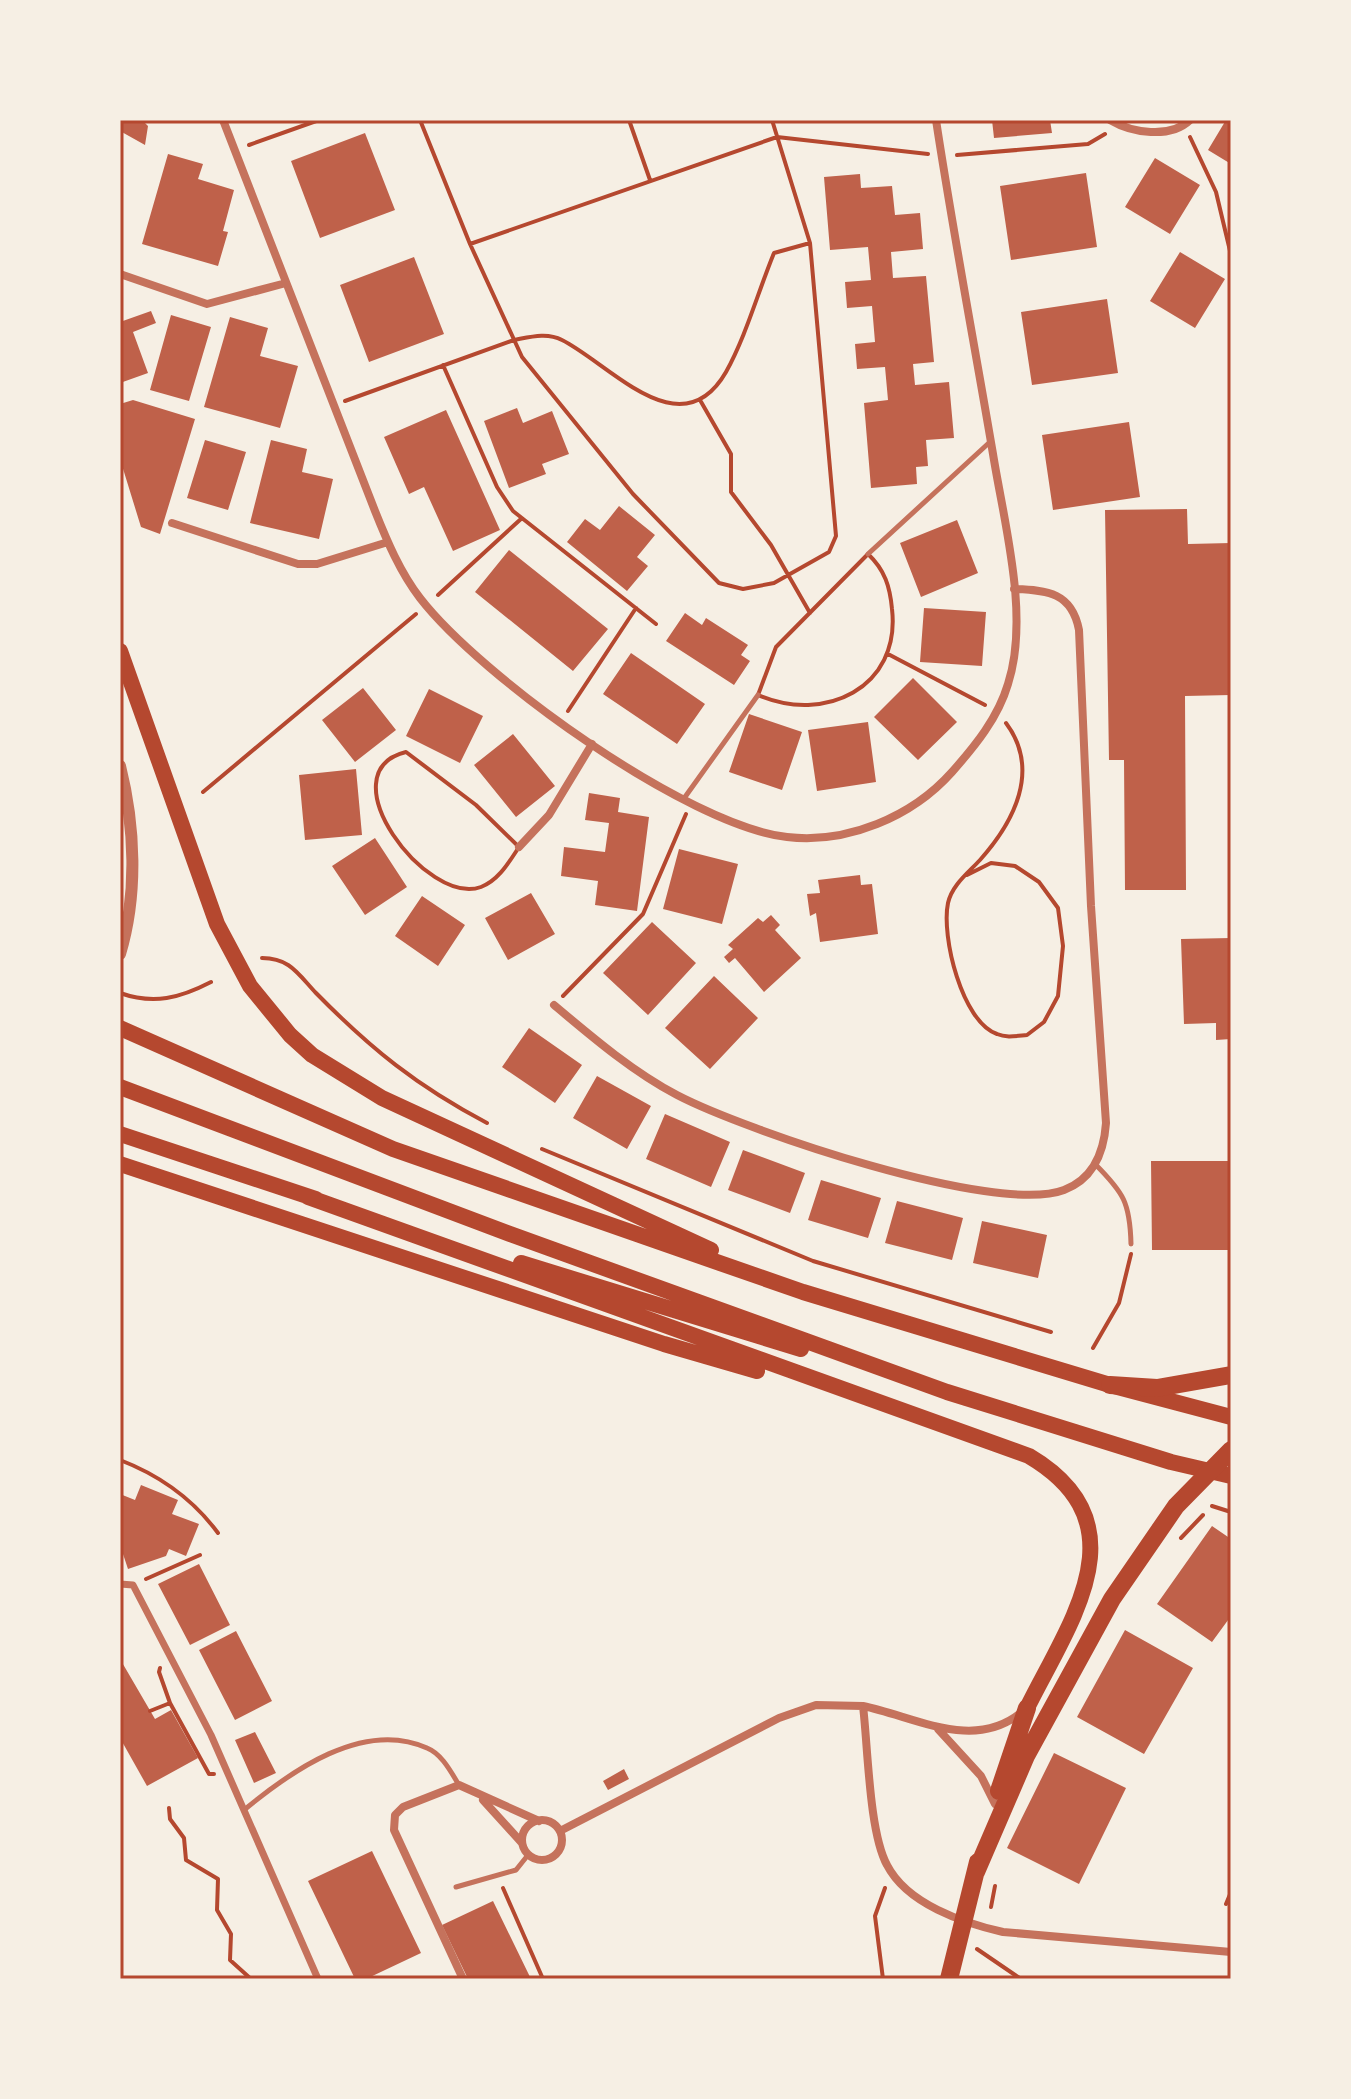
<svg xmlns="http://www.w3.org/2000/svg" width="1351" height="2099" font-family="'Fira Sans',sans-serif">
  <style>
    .building { fill: #bf614a }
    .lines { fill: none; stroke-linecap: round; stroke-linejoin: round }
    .path { stroke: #b5482f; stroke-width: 4 }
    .service { stroke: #c5725c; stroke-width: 5 }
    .pedestrian { stroke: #c5725c; stroke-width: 7 }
    .minor { stroke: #c5725c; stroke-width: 8 }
    .tertiary { stroke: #c5725c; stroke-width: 12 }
    .trunk { stroke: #b5482f; stroke-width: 16 }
    .motorway { stroke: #b5482f; stroke-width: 18 }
    .neatline { fill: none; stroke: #b5482f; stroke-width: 3 }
  </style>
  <rect width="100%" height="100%" fill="#f6efe4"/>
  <path class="building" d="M120 120H142L148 126 145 145 120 131Z
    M992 120H1050L1052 133 994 138Z
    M1226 120H1231V164L1208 150Z
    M365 133 395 210 320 238 291 161Z
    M168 154 203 164 198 179 234 190 223 231 228 232 218 266 142 244Z
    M1155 158 1200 185 1170 234 1125 207Z
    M1086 173 1097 247 1011 260 1000 186Z
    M860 174 861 188 892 186 895 215 920 213 923 249 891 252 893 278 926 276 934 362 913 364 915 385 949 382 954 438 926 440 928 466 916 467 917 484 871 488 864 403 888 400 885 367 857 369 855 344 875 342 872 306 847 308 845 282 871 280 868 247 830 250 824 177Z
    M1180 252 1225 279 1195 328 1150 301Z
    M414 257 444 334 369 362 340 285Z
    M1107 299 1118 373 1032 385 1021 312Z
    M151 311 156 323 133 332 148 373 120 383V322Z
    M171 315 211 327 189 401 150 390Z
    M230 317 268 328 260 356 298 366 280 428 204 407Z
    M133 400 195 419 160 534 141 527 120 459V404Z
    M517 408 523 423 552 411 569 454 542 464 546 474 509 488 484 421Z
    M446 410 500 530 453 551 424 487 409 494 384 437Z
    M1129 422 1140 497 1053 510 1042 435Z
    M205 440 246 452 228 510 187 498Z
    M271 440 307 449 302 472 333 479 319 539 250 523Z
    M619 506 655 535 637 557 648 566 627 591 567 542 585 519 600 530Z
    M1187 509 1188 544 1231 543V695L1185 696 1186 890H1125L1124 760H1109L1105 510Z
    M957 520 978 573 921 597 900 543Z
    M509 550 608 629 573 671 475 592Z
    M924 608 986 612 982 666 920 662Z
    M685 613 702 625 706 618 748 645 741 655 750 661 734 685 666 641Z
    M631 653 705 704 677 744 603 694Z
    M913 678 957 722 918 760 874 717Z
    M363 688 396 730 355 762 322 720Z
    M429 689 483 716 460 763 406 736Z
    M749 714 802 732 782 790 729 772Z
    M868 722 876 782 817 791 808 730Z
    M513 734 555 786 516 817 474 765Z
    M356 769 362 835 305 840 299 775Z
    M589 793 620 798 618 812 649 817 637 911 595 905 598 881 561 876 564 847 605 852 609 823 585 820Z
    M375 838 407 887 365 915 332 866Z
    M679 849 738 864 722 924 663 909Z
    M860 875 861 885 872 884 878 934 820 942 816 913 810 916 807 894 820 893 818 880Z
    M531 893 555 934 508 960 485 918Z
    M422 896 465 925 438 966 395 936Z
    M771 915 780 925 775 930 801 958 764 992 735 958 729 963 724 957 733 949 728 945 758 918 763 922Z
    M652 922 696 963 648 1015 603 973Z
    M1231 938V1039L1216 1040V1023L1184 1024 1181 939Z
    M714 976 758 1018 710 1069 665 1028Z
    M529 1028 582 1065 555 1103 502 1067Z
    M597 1076 651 1106 627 1149 573 1118Z
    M665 1114 730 1142 711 1187 646 1159Z
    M743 1150 805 1173 790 1213 728 1190Z
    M1151 1161H1231V1250H1152Z
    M821 1180 881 1198 868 1238 808 1220Z
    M897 1201 963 1218 952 1260 885 1243Z
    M982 1221 1047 1235 1038 1278 973 1263Z
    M141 1485 178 1500 172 1514 199 1524 186 1556 169 1549 166 1556 128 1569 120 1545V1494L135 1500Z
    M1212 1526 1231 1539V1616L1212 1642 1157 1604Z
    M199 1564 230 1625 190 1645 158 1584Z
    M1125 1630 1193 1668 1144 1754 1077 1717Z
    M236 1631 272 1701 235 1720 199 1650Z
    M120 1659 155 1719 171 1710 198 1758 147 1786 120 1738Z
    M255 1732 276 1773 254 1783 235 1740Z
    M1054 1753 1126 1788 1079 1884 1007 1848Z
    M624 1769 629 1779 608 1790 603 1781Z
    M372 1851 421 1953 366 1979H355L308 1881Z
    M493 1901 531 1979H468L442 1925Z"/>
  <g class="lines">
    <path class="path" d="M420 120 470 244 522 357 633 494 719 583 743 589 774 583 829 552 836 536 810 243 772 120
      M629 120 650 180
      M1190 137 1216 192 1231 255
      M249 145 319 120
      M957 155 1088 144 1105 134
      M470 244 777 137 928 154
      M443 365 497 487 513 511 656 624
      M700 400 731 454V492L771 545 810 613
      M345 401 514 340C530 337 547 332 562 340 610 364 681 450 726 372 746 336 758 292 774 253L810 243
      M868 554C885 570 890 587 892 609 901 688 824 724 758 695L776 647Z
      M438 595 522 518
      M888 654 985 705
      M568 711 636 608
      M406 752 476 805 519 847C509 862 499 880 481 887 427 907 325 772 406 752Z
      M203 792 416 614
      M967 875 991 863 1015 866 1039 882 1058 908 1063 946 1058 996 1044 1022 1027 1035C1016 1036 1006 1038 997 1034 962 1022 941 936 948 903 952 885 968 873 980 860 1014 822 1041 770 1006 723
      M262 958C290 958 298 974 316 993 371 1049 417 1086 487 1123
      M120 993C154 1005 180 998 211 982
      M563 996 643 914 686 814
      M542 1149 813 1261 1051 1332
      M1093 1348 1119 1303 1131 1254
      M120 1460C159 1475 193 1499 218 1533
      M1212 1506 1231 1512
      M1181 1538 1203 1515
      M146 1579 200 1555
      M160 1668 159 1672 170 1703 209 1774H214
      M150 1711 170 1703
      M169 1808 170 1819 184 1838 186 1860 218 1879 217 1910 231 1934 230 1960 251 1979
      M503 1888 543 1979
      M1226 1904 1231 1892
      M991 1907 995 1886
      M977 1949 1021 1979
      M883 1979 875 1916 885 1888"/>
    <path class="service" d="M868 554 991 441
      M685 797 758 695
      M1095 1164C1124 1193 1130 1203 1131 1244
      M244 1810C290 1772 363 1719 427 1748 442 1754 451 1772 459 1785
      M456 1887 516 1870 528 1855"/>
    <path class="pedestrian" d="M120 1584 133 1585 211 1735 318 1979"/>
    <path class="minor" d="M223 120 375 511C387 541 400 572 420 598 481 677 688 826 787 837 847 844 912 817 952 772 975 746 998 718 1008 684 1030 616 1004 523 993 454 974 342 953 232 936 120
      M1110 120C1132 133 1170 139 1190 120
      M120 274 207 304 286 283
      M172 523 298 564H317L388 542
      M519 847 549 815 592 744
      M554 1005C592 1037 633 1072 677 1095 744 1130 996 1216 1064 1190 1093 1179 1104 1152 1106 1123L1091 906 1079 630C1072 593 1048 590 1014 589
      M863 1706C916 1717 974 1752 1022 1712
      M938 1729 981 1776 995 1804
      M483 1800 522 1843
      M522 1840a20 20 0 1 1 40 0a20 20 0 1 1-40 0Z
      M560 1831 779 1718 816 1705 863 1706C868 1747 869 1832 887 1865 907 1904 963 1923 1003 1932L1231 1952
      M463 1979 394 1830 395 1815 403 1807 459 1785 539 1821"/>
    <path class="tertiary" d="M120 766C135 826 138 894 120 954"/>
    <path class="trunk" d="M120 651 217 924 250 986 290 1035 312 1055 382 1098 711 1250
      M120 1028 393 1149 803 1292 1110 1385 1231 1417
      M120 1087 510 1234 947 1392 1171 1462 1231 1476
      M120 1134 316 1199
      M120 1164 664 1344 757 1371
      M308 1197 1029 1456C1144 1524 1070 1621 1027 1708
      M521 1263 801 1349"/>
    <path class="motorway" d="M1110 1385 1157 1388 1231 1375
      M999 1791 1027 1708
      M976 1872 1026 1756 1112 1599 1176 1506 1231 1450
      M949 1979 978 1862"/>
  </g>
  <rect width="1351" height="2099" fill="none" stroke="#f6efe4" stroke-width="244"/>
  <rect x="122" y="122" width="1107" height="1855" class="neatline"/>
</svg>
